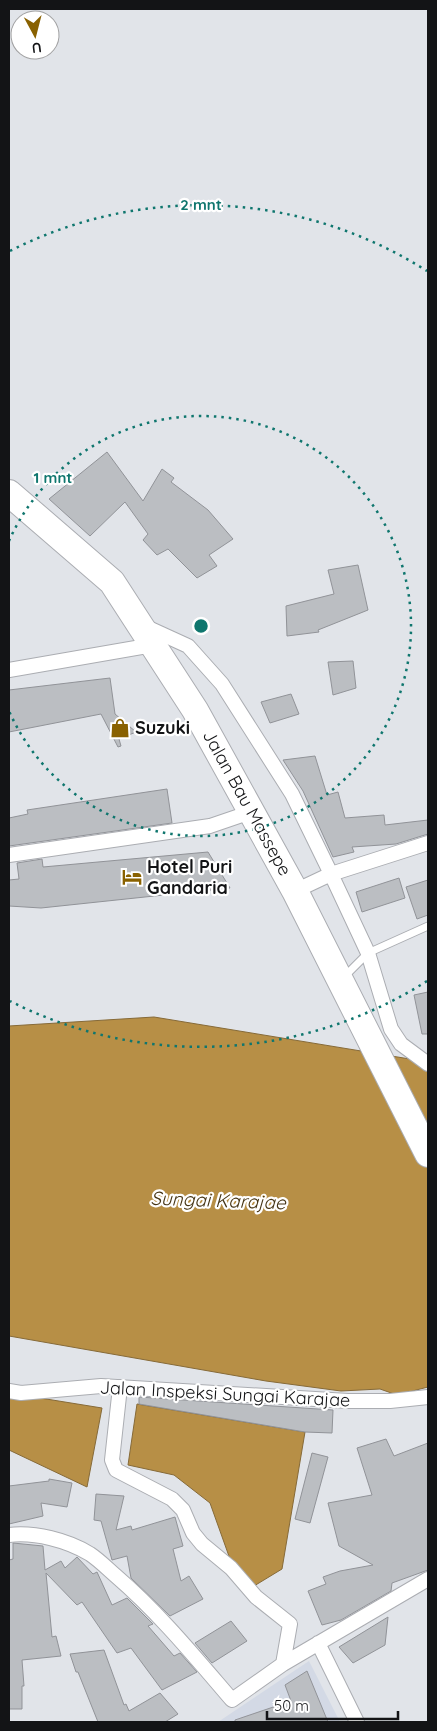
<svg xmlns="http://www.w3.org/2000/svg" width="437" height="1731" font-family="Quicksand,sans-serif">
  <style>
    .built { fill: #d3d9e5 }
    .water { fill: #b78f46; stroke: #866a38 }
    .building { fill: #bbbec2; stroke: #919398 }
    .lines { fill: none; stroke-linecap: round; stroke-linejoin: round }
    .lane-casing { stroke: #abadb2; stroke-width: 9 }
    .street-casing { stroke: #abadb2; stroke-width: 16 }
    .highway-casing { stroke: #abadb2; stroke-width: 28 }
    .lane { stroke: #fff; stroke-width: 7 }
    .street { stroke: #fff; stroke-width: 14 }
    .highway { stroke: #fff; stroke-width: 26 }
    .ring { fill: none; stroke: #0f766e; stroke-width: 2.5; stroke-dasharray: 2.5 5 }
    .labels { text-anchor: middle; stroke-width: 4.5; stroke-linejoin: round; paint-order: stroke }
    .poi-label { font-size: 18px; font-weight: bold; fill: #131416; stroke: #fff; text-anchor: start }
    .street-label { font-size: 18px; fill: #131416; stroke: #fff }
    .water-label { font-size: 19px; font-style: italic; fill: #463515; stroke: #fff }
    .centre { fill: #0f766e; stroke: #fff; stroke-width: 2.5 }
    .ring-label { font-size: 15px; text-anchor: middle; font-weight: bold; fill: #0f766e; stroke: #fff; stroke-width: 4.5; stroke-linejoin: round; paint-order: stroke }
  </style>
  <rect width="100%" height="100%" fill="#e1e4e9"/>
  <path class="built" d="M309 1661 340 1722H218Z"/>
  <path class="water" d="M154 1017 428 1062V1387L397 1395 380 1389 341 1391 266 1381 9 1336V1026Z
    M9 1393 102 1408 87 1487 9 1450Z
    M137 1404 305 1432 282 1569 254 1586 230 1559 210 1503 174 1475 128 1465Z"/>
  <path class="building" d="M107 452 143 501 162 469 174 478 171 482 208 510 233 539 209 555 217 566 197 578 168 549 157 555 143 540 148 534 125 502 90 536 49 499Z
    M358 565 368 610 318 630 319 632 287 636 286 606 334 594 328 570Z
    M353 661 356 688 333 695 328 662Z
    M110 678 115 714 136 732 119 739 121 746 118 747 101 714 9 732V690Z
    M291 694 299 714 270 723 261 702Z
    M315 756 327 795 338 792 345 818 384 815 385 825 428 820V834L396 844 352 847 354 852 333 857 303 791 283 760Z
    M167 789 172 823 9 846V818L28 814 27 810Z
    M208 852 230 888 41 908 9 906V880L19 879 17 863 42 859 43 867Z
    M399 878 405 898 362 912 356 892Z
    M428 880V915L417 919 406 887Z
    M428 992V1034H422L414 995Z
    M139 1397 333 1410 332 1433 305 1432 139 1404Z
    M386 1439 394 1456 428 1443V1570L392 1583 391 1591 341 1620 322 1625 308 1591 326 1584 323 1577 340 1571 373 1565 339 1546 328 1503 372 1495 357 1448Z
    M312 1453 328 1457 310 1523 295 1519Z
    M49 1479 72 1483 67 1507 41 1503 43 1516 9 1524V1486L49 1481Z
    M96 1494 124 1496 116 1530 131 1526 132 1530 175 1517 183 1546 173 1549 181 1581 189 1576 203 1599 170 1616 131 1578 127 1556 112 1560 101 1521 94 1520Z
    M13 1543 43 1546 45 1570 61 1561 65 1568 77 1557 93 1574 97 1572 112 1605 127 1598 153 1624 148 1626 174 1656 180 1653 197 1672 162 1690 131 1648 117 1653 82 1602 77 1605 46 1573 52 1637 56 1636 61 1656 22 1660 24 1686H22V1709H9V1560L13 1559Z
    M388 1617 385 1645 353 1663 339 1647Z
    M231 1621 247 1641 212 1663 195 1643Z
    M104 1650 124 1705 126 1704 129 1711 160 1693 178 1714 165 1722H98L78 1672H76L70 1654Z
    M307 1671 328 1722H235V1720L291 1701 285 1685Z"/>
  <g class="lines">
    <defs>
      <path id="lane" d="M345 976 368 953 428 926"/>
      <path id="street" d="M142 625 188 646 222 684 292 794 331 874 368 953 391 1029 401 1044 428 1064
        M9 670 153 645
        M9 855 210 826 251 812
        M295 891 331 874 428 843
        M120 1387 112 1460 116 1470 172 1499 183 1510 193 1533 202 1544 231 1568 256 1597 290 1624 283 1664
        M9 1391 21 1393 101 1386 348 1401H390L428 1397
        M9 1535C35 1532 67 1540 90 1554 99 1560 108 1569 116 1576 159 1613 195 1657 232 1700L283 1664 428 1579
        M318 1643 357 1722"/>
      <path id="highway" d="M9 493 112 582 195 710 295 891 428 1154"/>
    </defs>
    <use href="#lane" class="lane-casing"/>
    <use href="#street" class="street-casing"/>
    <use href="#highway" class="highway-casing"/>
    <use href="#lane" class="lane"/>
    <use href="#street" class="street"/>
    <use href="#highway" class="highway"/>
  </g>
  <g class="ring">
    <path d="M9 541A210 210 0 1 1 9 711"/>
    <path d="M427 981A421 421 0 0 1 10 1001M10 251A421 421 0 0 1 427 271"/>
  </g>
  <defs>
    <symbol id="shop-bare" viewBox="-9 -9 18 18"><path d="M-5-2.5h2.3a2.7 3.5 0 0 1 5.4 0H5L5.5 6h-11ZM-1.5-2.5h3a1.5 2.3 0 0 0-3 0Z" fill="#896100" stroke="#fff" stroke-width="2.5" paint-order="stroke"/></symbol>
    <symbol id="hotel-bare" viewBox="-9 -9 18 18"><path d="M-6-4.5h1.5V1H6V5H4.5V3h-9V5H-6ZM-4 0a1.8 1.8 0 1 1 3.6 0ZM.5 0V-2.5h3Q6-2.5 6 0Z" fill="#896100" stroke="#fff" stroke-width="2.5" paint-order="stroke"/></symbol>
  </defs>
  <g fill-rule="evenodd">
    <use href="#shop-bare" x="106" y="714" width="28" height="28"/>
    <use href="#hotel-bare" x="118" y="863" width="28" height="28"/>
  </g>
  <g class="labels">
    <g class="poi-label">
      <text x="135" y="734">Suzuki</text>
      <text x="147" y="873">Hotel Puri<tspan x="147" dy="21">Gandaria</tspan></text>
    </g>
    <g class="street-label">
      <text transform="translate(247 803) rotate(61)" y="6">Jalan Bau Massepe</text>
      <text transform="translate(225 1394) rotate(3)" y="6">Jalan Inspeksi Sungai Karajae</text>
    </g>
    <g class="water-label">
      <text transform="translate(218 1200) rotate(2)" y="7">Sungai Karajae</text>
    </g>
  </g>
  <circle cx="201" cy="626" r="8" class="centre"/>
  <g class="ring-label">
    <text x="201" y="210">2 mnt</text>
    <text x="53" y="483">1 mnt</text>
  </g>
  <rect width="437" height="1731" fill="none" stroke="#131416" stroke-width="20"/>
  <g transform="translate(35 35) rotate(173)"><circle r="24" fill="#ffffff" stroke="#a1a1a2"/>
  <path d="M0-4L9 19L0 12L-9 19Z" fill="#896100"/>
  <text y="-8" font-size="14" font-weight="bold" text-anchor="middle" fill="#131416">U</text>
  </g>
  <path d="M267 1711v8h131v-8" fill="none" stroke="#131416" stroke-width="2.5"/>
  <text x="274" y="1711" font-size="15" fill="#131416" stroke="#ffffff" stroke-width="4" paint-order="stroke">50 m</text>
</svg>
